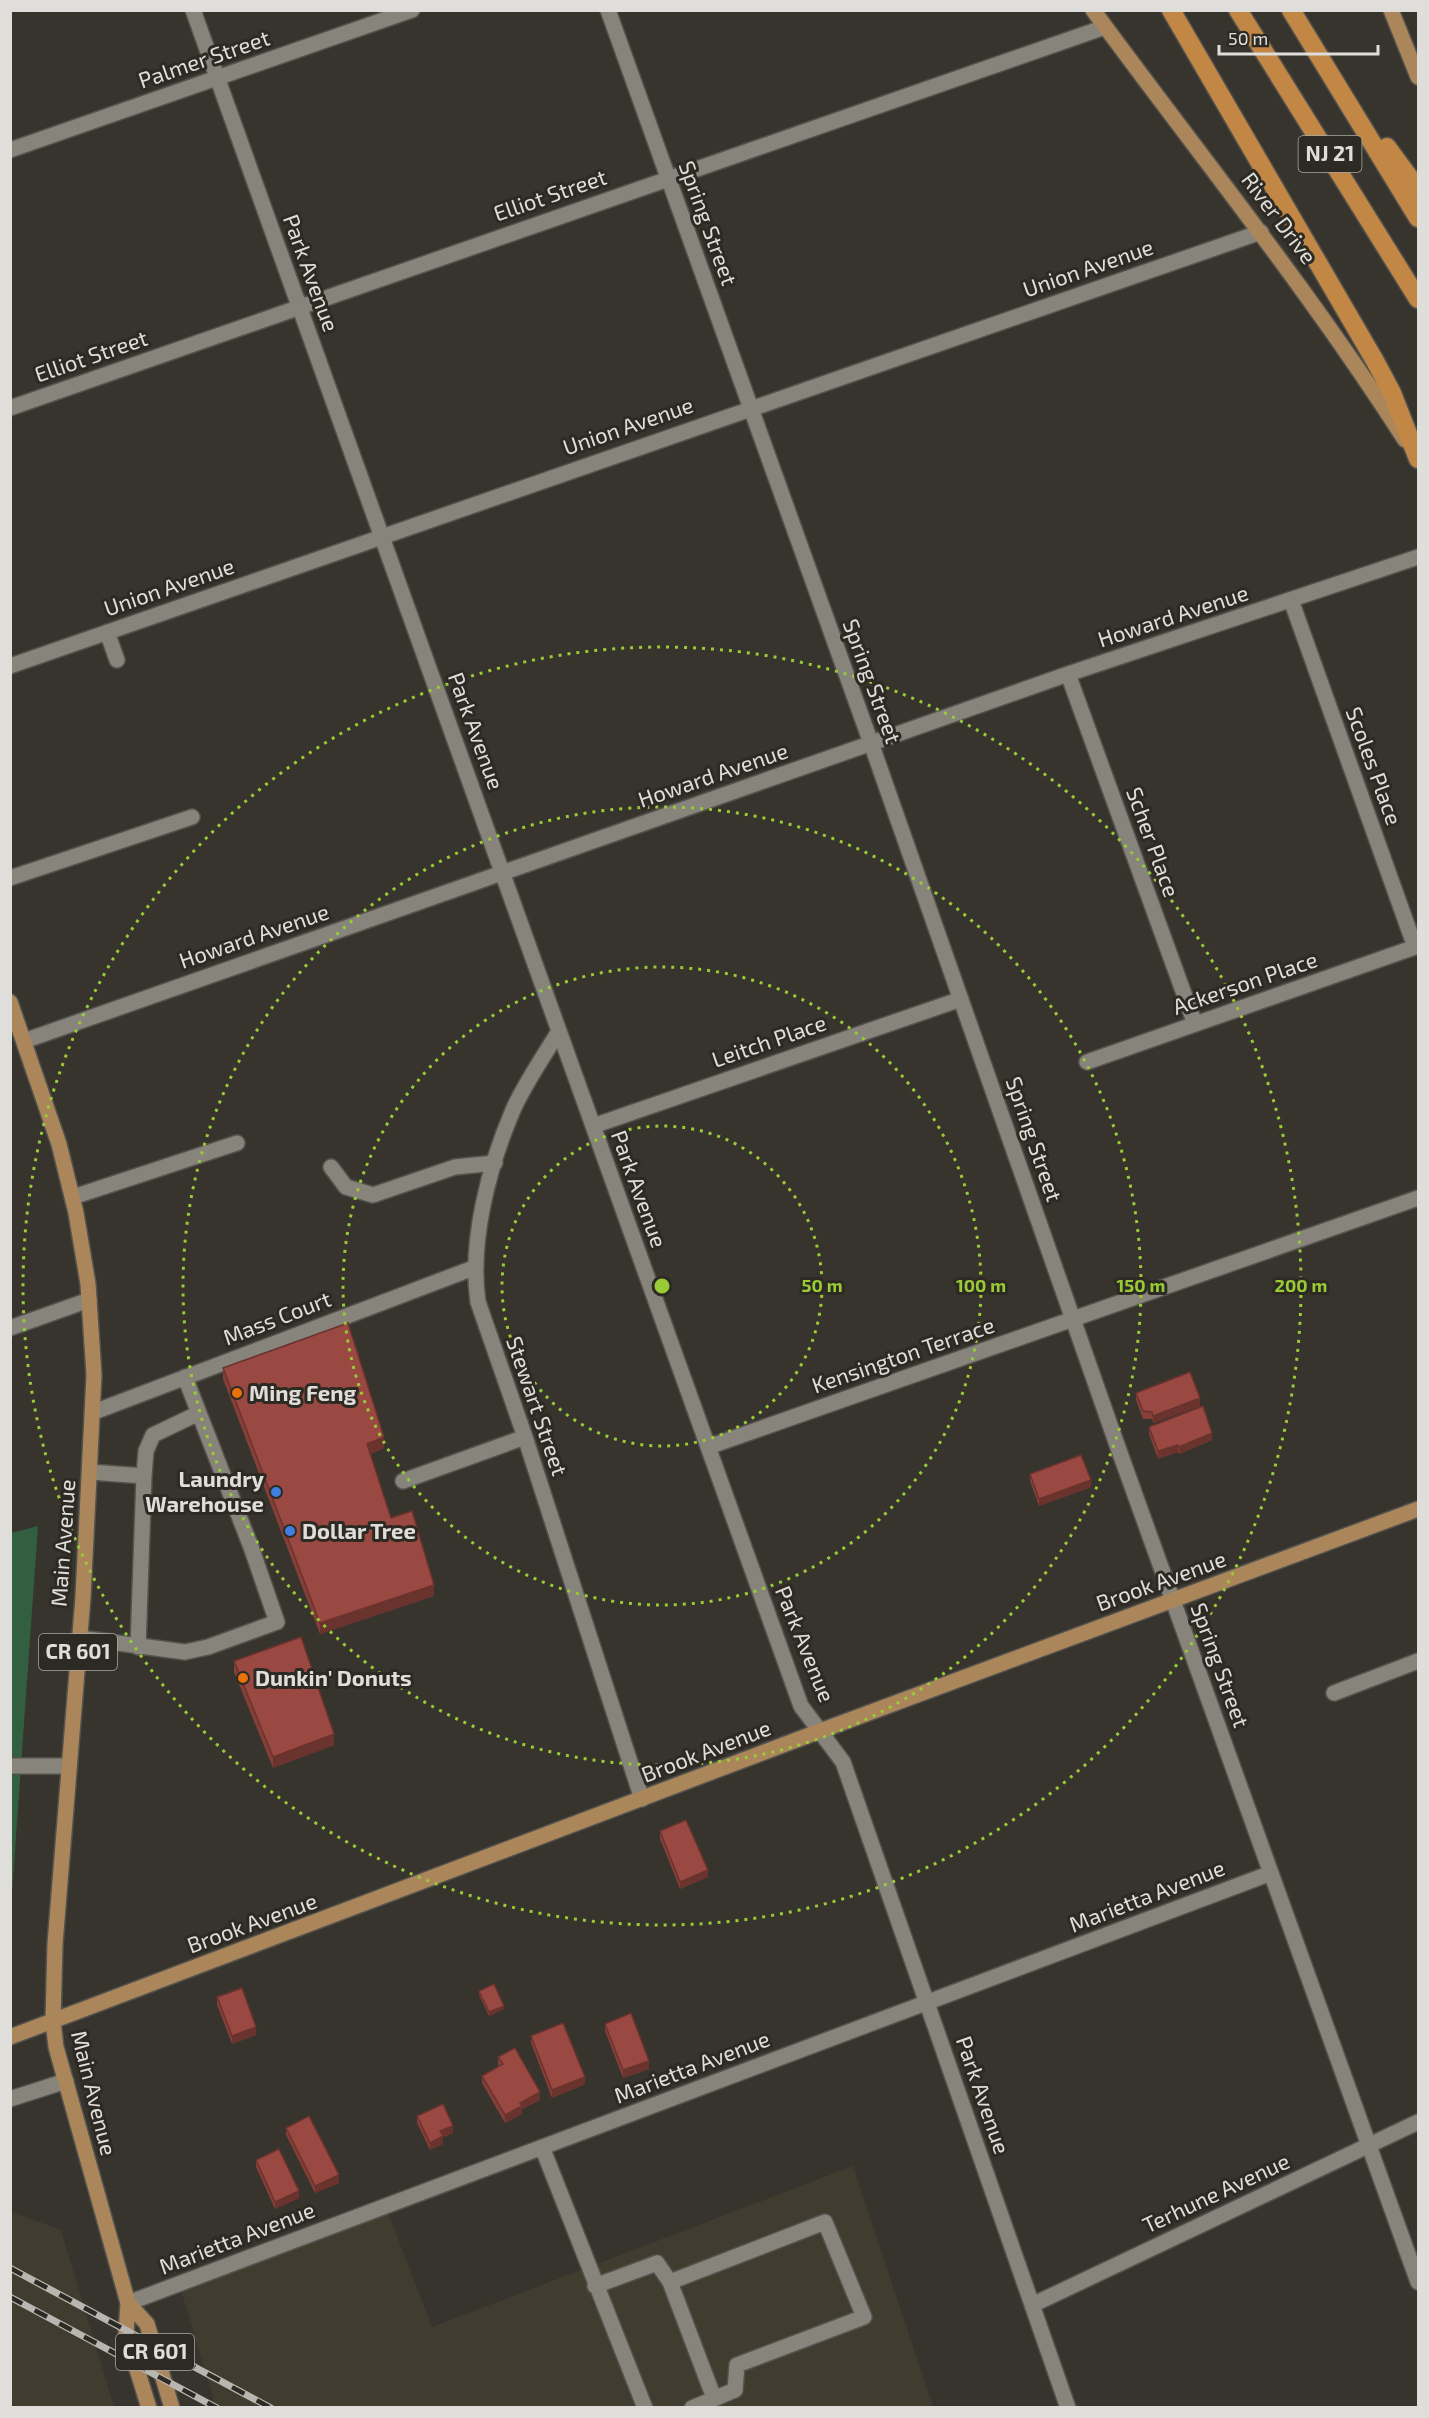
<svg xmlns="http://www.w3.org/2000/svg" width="1429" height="2418" font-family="'Exo 2',sans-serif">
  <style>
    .built { fill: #403c2f }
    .green { fill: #335f41 }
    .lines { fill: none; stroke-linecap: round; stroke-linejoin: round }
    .minor-casing { stroke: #54524d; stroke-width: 18 }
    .major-casing { stroke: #54524d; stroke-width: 18 }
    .highway-casing { stroke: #54524d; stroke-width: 21 }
    .minor { stroke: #87847c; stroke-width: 15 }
    .major { stroke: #ab865b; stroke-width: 15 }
    .highway { stroke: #c38745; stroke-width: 18 }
    .rail-casing { stroke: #b8b6b1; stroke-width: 7 }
    .rail { stroke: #2d2a24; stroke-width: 4.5; stroke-dasharray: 14; stroke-linecap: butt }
    .wall { fill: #843f38 }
    .shaded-wall { fill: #6b332e }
    .building { fill: #994941; stroke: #6b332e; stroke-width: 1.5 }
    .ring { fill: none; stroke: #99cb36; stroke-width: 3; stroke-dasharray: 3 6 }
    .food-dot { fill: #e8710a; stroke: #2d2a24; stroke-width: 2 }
    .shop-dot { fill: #3f7fe0; stroke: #2d2a24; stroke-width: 2 }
    .labels { text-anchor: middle; stroke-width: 6; stroke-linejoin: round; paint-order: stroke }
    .shield { fill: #2d2a24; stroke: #aaa8a3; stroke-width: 1.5 }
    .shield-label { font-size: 21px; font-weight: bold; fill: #e0deda }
    .street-label { font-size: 22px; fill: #e0deda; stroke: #2d2a24 }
    .poi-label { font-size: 22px; font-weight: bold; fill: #e0deda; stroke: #2d2a24; text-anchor: start }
    .centre { fill: #99cb36; stroke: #2d2a24; stroke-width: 3 }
    .ring-label { font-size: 18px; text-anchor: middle; font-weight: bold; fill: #99cb36; stroke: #2d2a24; stroke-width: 6; stroke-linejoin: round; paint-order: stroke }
  </style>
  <rect width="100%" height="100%" fill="#37342e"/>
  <path class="built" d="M853 2166 933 2407H216L178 2280 385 2205 432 2327Z
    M10 2211 61 2230 114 2407H11Z"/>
  <path class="green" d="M38 1526 11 1907V1533Z"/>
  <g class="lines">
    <defs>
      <path id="minor" d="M193 10 801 1706 843 1762 1068 2408
        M608 10 871 743 1116 1442 1418 2282
        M10 150 412 10
        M10 408 1105 27
        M1291 600 1415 947
        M107 632 117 660
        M10 666 1261 232
        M1068 674 1195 1024
        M10 878 192 817
        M559 1031C544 1056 525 1083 513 1110 489 1166 469 1242 478 1302L525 1437 642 1799
        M24 1041 1068 674 1418 557
        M1087 1062 1418 946
        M593 1126 961 999
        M331 1167 346 1187 373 1195 455 1167 495 1163
        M73 1197 237 1143
        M10 1328 89 1300
        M94 1412 476 1267
        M708 1447 1418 1198
        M90 1472 144 1476 138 1647
        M144 1476 146 1451 153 1435 199 1413
        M403 1481 525 1437
        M80 1638 185 1652 208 1647 277 1622 251 1547 185 1377
        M1334 1693 1418 1661
        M10 1766H69
        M10 2099 66 2081
        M542 2147 645 2408
        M595 2286 657 2263 670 2282
        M128 2303 1271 1873
        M1032 2305 1418 2122
        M692 2408 735 2390 737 2365 864 2317 825 2222 670 2282 714 2398"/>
      <path id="major" d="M1093 10C1198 153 1309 290 1405 440
        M1391 10 1418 77
        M10 1002 59 1144 76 1213 88 1284 94 1375 83 1597 55 1944 53 2021 56 2047 128 2303 126 2334 149 2408
        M10 2037 820 1731 1418 1509
        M128 2303 147 2324 172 2408"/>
      <path id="highway" d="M1171 10 1375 361 1392 393 1418 459
        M1238 10 1418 299
        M1291 10 1418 218
        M1387 147 1418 189"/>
    </defs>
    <use href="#minor" class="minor-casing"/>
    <use href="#major" class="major-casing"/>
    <use href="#highway" class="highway-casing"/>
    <use href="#minor" class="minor"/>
    <use href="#major" class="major"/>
    <use href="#highway" class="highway"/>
    <defs>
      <path id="rail" d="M10 2268 271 2408
        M10 2297 217 2408"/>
    </defs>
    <use href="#rail" class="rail-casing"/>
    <use href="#rail" class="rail"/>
  </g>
  <path class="wall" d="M223 1368 384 1448 370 1454 391 1518 434 1596 320 1634 223 1379Z
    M1136 1393 1200 1406 1153 1423 1152 1419H1143L1136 1400Z
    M1149 1427 1212 1440 1179 1454 1178 1452 1158 1459 1149 1434Z
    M1030 1474 1091 1487 1039 1506 1030 1481Z
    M234 1661 334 1745 273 1768 234 1672Z
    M660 1831 708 1877 680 1889 660 1839Z
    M479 1991 504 2009 489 2016 479 1995Z
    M217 1997 256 2035 232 2044 217 2005Z
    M605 2024 649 2069 623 2078 605 2031Z
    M531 2036 585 2084 552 2098 531 2043Z
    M498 2057 540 2100 522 2109V2114L505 2123 482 2083V2076L499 2066 498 2064Z
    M417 2116 453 2133 443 2137V2144L430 2150 417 2123Z
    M286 2128 339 2183 315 2193 286 2135Z
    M256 2160 299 2198 275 2209 256 2167Z"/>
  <path class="shaded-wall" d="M1200 1398V1406L1153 1423V1416Z
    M1212 1433V1440L1179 1454V1447Z
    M384 1437V1448L367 1456V1444Z
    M1178 1445V1452L1158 1459V1451Z
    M1091 1480V1487L1039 1506V1499Z
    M434 1585V1596L320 1634V1623Z
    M334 1734V1745L273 1768V1757Z
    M708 1870V1877L680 1889V1882Z
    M504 2006V2009L489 2016V2012Z
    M256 2027V2035L232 2044V2036Z
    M649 2061V2069L623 2078V2070Z
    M585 2077V2084L552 2098V2090Z
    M540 2092V2100L522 2109V2114L505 2123V2115L520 2103Z
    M453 2126V2133L443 2137V2144L430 2150V2143L440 2131Z
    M339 2175V2183L315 2193V2186Z
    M299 2191V2198L275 2209V2202Z"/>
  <path class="building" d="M348 1323 384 1437 367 1444 391 1518 412 1511 434 1585 320 1623 223 1368Z
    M1190 1372 1200 1398 1153 1416 1152 1412 1143 1411 1136 1393Z
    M1203 1406 1212 1433 1179 1447 1178 1445 1158 1451 1149 1427Z
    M1081 1455 1091 1480 1039 1499 1030 1474Z
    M301 1637 334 1734 273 1757 234 1661Z
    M686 1820 708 1870 680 1882 660 1831Z
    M494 1984 504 2006 489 2012 479 1991Z
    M242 1988 256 2027 232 2036 217 1997Z
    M631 2013 649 2061 623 2070 605 2024Z
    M563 2023 585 2077 552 2090 531 2036Z
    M515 2048 540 2092 520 2103 522 2106 505 2115 482 2076 503 2064 498 2057Z
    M443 2104 453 2126 440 2131 443 2136 430 2143 417 2116Z
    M309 2116 339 2175 315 2186 286 2128Z
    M279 2149 299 2191 275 2202 256 2160Z"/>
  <g class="ring">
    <circle cx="662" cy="1286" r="160"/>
    <circle cx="662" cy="1286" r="319"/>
    <circle cx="662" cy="1286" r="479"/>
    <circle cx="662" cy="1286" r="639"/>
  </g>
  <g class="food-dot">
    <circle cx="237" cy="1393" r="6"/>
    <circle cx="243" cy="1678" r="6"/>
  </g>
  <g class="shop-dot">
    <circle cx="276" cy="1492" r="6"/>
    <circle cx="290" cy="1531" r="6"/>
  </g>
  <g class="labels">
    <g class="shield">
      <rect x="1298.5" y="136" width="63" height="36" rx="4.5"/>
      <rect x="39" y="1634" width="78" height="36" rx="4.5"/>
      <rect x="116" y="2334" width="78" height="36" rx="4.5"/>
    </g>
    <g class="shield-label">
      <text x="1330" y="161">NJ 21</text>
      <text x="78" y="1659">CR 601</text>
      <text x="155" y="2359">CR 601</text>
    </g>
    <g class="street-label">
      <text transform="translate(204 59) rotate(-19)" y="8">Palmer Street</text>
      <text transform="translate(550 195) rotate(-19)" y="8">Elliot Street</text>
      <text transform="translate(1279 218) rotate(53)" y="8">River Drive</text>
      <text transform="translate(708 223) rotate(70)" y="8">Spring Street</text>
      <text transform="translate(1088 268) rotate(-19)" y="8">Union Avenue</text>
      <text transform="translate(311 273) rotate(70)" y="8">Park Avenue</text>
      <text transform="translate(91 356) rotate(-19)" y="8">Elliot Street</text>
      <text transform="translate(628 426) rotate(-19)" y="8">Union Avenue</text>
      <text transform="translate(169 587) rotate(-19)" y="8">Union Avenue</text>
      <text transform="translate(1173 616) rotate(-18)" y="8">Howard Avenue</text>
      <text transform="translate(872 681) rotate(70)" y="8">Spring Street</text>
      <text transform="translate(476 731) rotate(70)" y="8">Park Avenue</text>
      <text transform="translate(1374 766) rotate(70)" y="8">Scoles Place</text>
      <text transform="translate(713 775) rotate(-19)" y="8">Howard Avenue</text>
      <text transform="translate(1153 842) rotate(70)" y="8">Scher Place</text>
      <text transform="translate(254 936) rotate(-19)" y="8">Howard Avenue</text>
      <text transform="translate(1245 983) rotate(-19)" y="8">Ackerson Place</text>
      <text transform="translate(769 1041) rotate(-19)" y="8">Leitch Place</text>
      <text transform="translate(1034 1139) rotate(71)" y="8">Spring Street</text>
      <text transform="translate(639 1189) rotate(70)" y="8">Park Avenue</text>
      <text transform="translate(277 1318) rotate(-21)" y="8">Mass Court</text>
      <text transform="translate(903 1355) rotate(-19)" y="8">Kensington Terrace</text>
      <text transform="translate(537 1406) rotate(71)" y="8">Stewart Street</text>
      <text transform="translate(63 1543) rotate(-86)" y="8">Main Avenue</text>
      <text transform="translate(1161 1581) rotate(-20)" y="8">Brook Avenue</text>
      <text transform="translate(805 1644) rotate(68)" y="8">Park Avenue</text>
      <text transform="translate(1220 1665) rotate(70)" y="8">Spring Street</text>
      <text transform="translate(706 1751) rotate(-21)" y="8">Brook Avenue</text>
      <text transform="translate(1147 1896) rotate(-21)" y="8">Marietta Avenue</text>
      <text transform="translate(252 1923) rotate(-20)" y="8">Brook Avenue</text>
      <text transform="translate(692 2067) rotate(-21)" y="8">Marietta Avenue</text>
      <text transform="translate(94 2093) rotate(76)" y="8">Main Avenue</text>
      <text transform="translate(983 2095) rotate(71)" y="8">Park Avenue</text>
      <text transform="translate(1216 2193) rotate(-25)" y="8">Terhune Avenue</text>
      <text transform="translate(237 2238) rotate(-21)" y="8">Marietta Avenue</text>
    </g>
    <g class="poi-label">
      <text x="249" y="1401">Ming Feng</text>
      <text x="264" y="1487" text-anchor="end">Laundry<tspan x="264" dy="25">Warehouse</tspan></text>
      <text x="302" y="1539">Dollar Tree</text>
      <text x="255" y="1686">Dunkin' Donuts</text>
    </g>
  </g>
  <circle cx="662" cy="1286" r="9" class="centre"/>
  <g class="ring-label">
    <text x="822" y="1292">50 m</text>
    <text x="981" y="1292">100 m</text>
    <text x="1141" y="1292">150 m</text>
    <text x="1301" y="1292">200 m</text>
  </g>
  <rect width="1429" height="2418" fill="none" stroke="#e0deda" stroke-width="24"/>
  <path d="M1219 45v9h159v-9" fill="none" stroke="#e0deda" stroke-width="3"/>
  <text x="1228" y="45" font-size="18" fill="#e0deda" stroke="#2d2a24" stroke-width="4.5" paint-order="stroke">50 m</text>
</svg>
